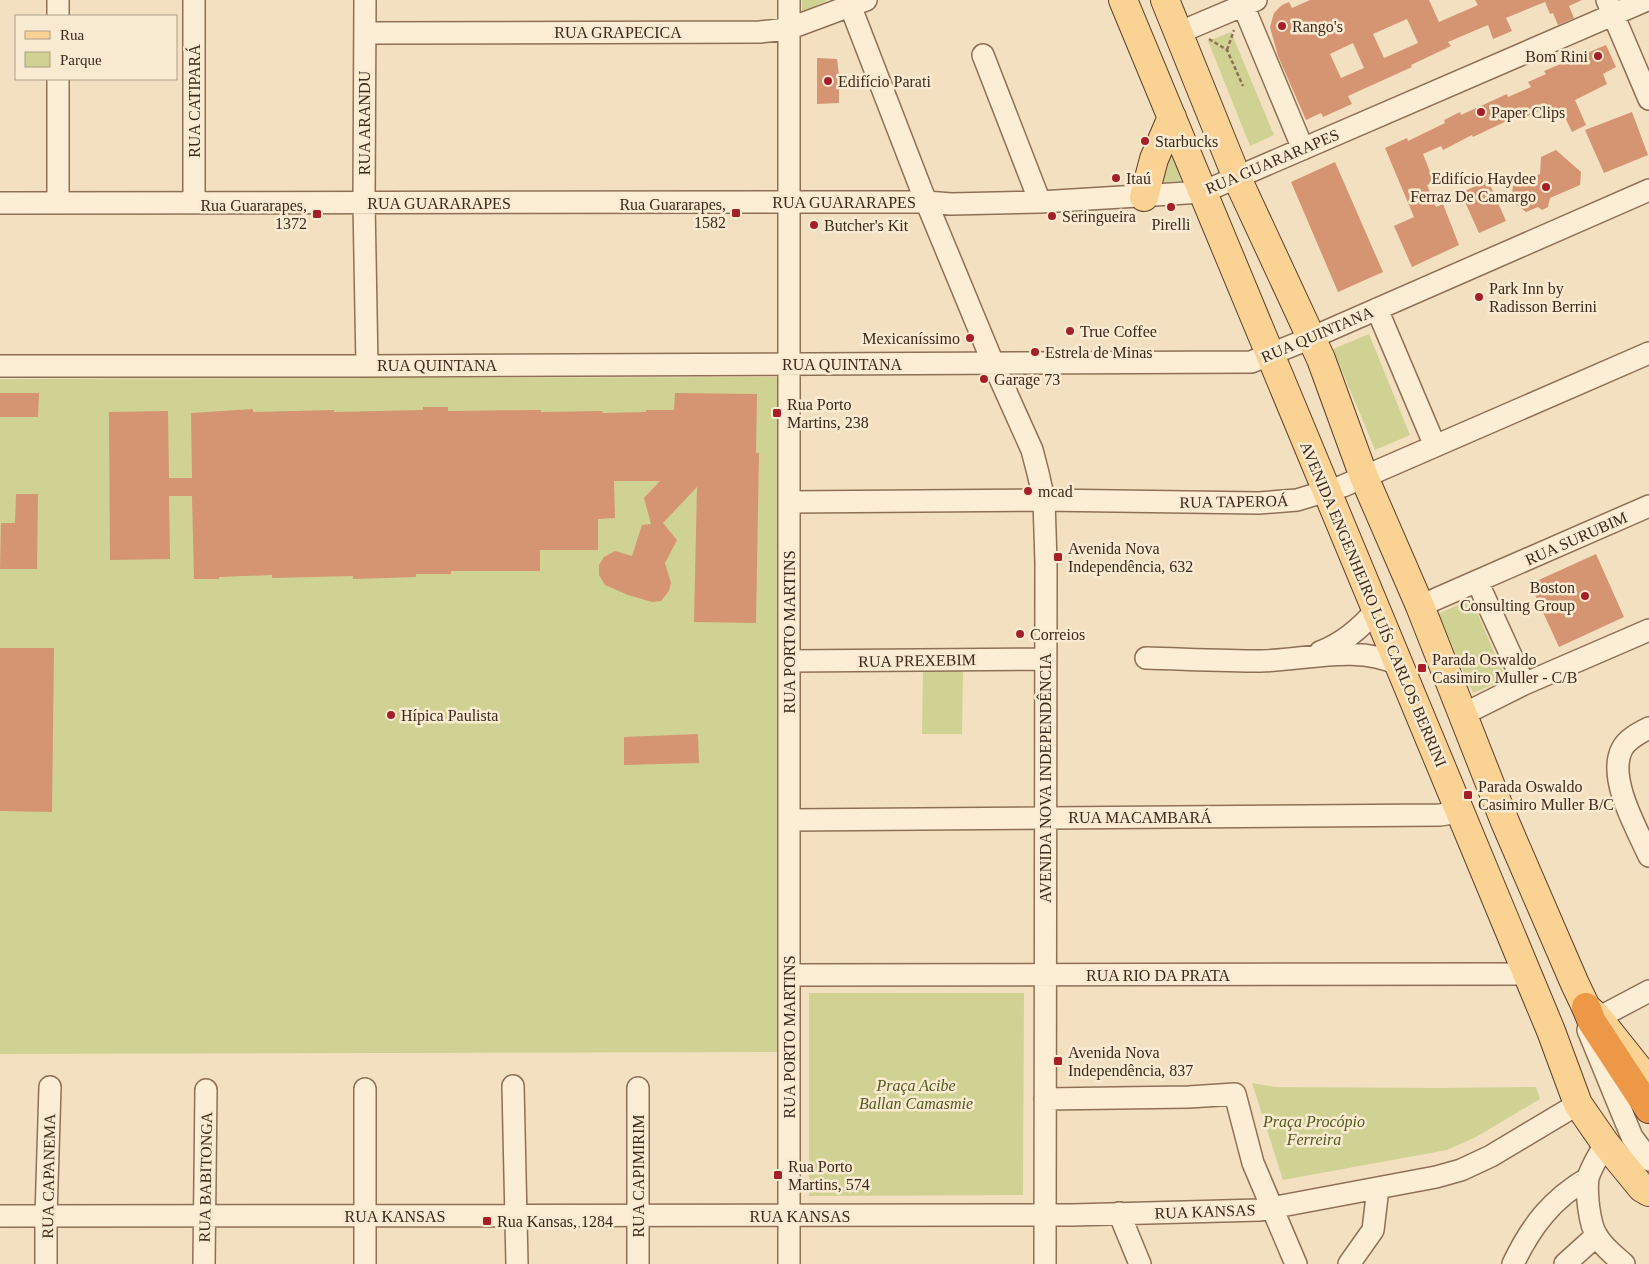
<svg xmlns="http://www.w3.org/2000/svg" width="1649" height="1264" font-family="Georgia,serif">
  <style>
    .green { fill: #d0d293 }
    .building { fill: #d59472; fill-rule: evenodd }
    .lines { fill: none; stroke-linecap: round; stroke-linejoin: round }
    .minor-casing { stroke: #8f7056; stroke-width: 24 }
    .major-casing { stroke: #5c3e2b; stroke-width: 30 }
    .highway-casing { stroke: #5c3e2b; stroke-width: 30 }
    .path { stroke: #8f7056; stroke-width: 2.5; stroke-dasharray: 4 2.5; stroke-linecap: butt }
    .minor { stroke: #fceed5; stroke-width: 21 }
    .major { stroke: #fad394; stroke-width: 28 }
    .highway { stroke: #ec9847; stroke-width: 28 }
    .poi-dot { fill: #a51f29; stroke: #f9ebd1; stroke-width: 2 }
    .labels { text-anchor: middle; stroke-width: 5; stroke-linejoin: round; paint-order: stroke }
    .poi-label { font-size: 16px; fill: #3c291c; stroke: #f9ebd1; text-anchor: start }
    .street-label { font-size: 16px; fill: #3c291c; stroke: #f9ebd1 }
    .park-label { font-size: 16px; font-style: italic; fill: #515b20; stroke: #f9ebd1 }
  </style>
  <rect width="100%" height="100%" fill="#f3e0c0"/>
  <path class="green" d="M802 0H826V1L802 13Z
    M1231 32 1274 135 1250 146 1208 41Z
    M1170 144 1181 181 1152 183Z
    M1369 334 1410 435 1375 450 1333 349Z
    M782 377 780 1052 0 1054V379Z
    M1471 599 1506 679 1473 693 1438 614Z
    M923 671H963L962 734H922Z
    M809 993H1024L1023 1195 809 1196Z
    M1252 1083 1275 1087 1438 1088 1536 1087 1540 1099 1476 1137 1447 1150 1283 1180Z"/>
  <path class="building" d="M1310 0H1429L1439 22 1478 5 1475 0H1582L1569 6 1574 18 1558 25 1553 13 1550 14 1545 2 1506 18 1512 31 1493 39 1488 25 1448 42 1451 46 1411 65 1412 67 1348 96 1352 104 1323 117 1321 113 1306 120 1278 56 1270 27 1274 13 1282 5 1289 2 1292 8ZM1407 19 1418 43 1384 58 1373 34ZM1353 43 1364 68 1341 78 1330 54Z
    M1606 45 1616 67 1603 74 1607 84 1575 100 1586 125 1572 132 1561 109 1544 117 1541 110 1518 120 1517 116 1473 137 1472 135 1443 150 1441 146 1423 154 1434 182 1427 185 1436 207 1443 204 1459 245 1412 267 1394 226 1414 217 1385 148 1407 138 1408 141 1445 123 1444 120 1460 112 1461 115 1507 94 1508 97 1531 87 1528 82 1546 74 1544 71Z
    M817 58 837 59 839 75 845 77 849 84 839 90V103L817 104Z
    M1632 112 1648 155 1604 173 1585 130Z
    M1556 150 1581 172 1580 185 1550 198 1548 207 1542 210 1538 207 1526 212 1511 200 1513 186 1540 174 1541 157Z
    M1335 162 1383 272 1338 292 1291 182Z
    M1488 180 1506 221 1479 233 1461 193Z
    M0 393H39L38 417H0Z
    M675 393 757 394 756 453H759L756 623 694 622 697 487 663 523 677 540 665 563 671 583 669 591 661 601 652 602 628 595 605 585 599 575V565L604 557 615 551 632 556 642 525 651 524 644 498 660 481H614L615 518 598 519V550H540V571H451V574H416V577L353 579V576L272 578V575L219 577V579H194L192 496H169L170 559 110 560 109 412 168 411 169 478H192L191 413 253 409V412L334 410V412L423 410V407H448V411L541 410V412L602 411 603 413 646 412V410H674Z
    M16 494H38L37 569H0L1 523H15Z
    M1596 554 1624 617 1559 647 1530 584Z
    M0 648H54L52 812 0 811Z
    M698 734 699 763 624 765V737Z"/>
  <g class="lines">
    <defs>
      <path id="minor" d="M58 0V16
        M194 0V203
        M365 0 364 203 367 366
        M789 0V1264
        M848 0 921 189 993 363 1032 450 1038 473 1044 500 1046 563 1045 1264
        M1607 0 1649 99
        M1243 5 1303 149
        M365 33 760 32 788 29 866 0
        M1178 33 1256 0
        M983 55 1040 202
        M58 79V203
        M0 203 788 202H927L951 204 1040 202 1203 192 1647 0
        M1377 309 1435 446
        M0 366H367L1251 362 1311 338 1649 190
        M789 502 1044 500 1259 503 1297 500 1343 486 1649 353
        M1477 581 1524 684
        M1420 606 1649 506
        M1320 652C1344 643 1361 628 1377 609
        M1146 658C1184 659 1222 661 1261 661 1307 660 1356 644 1400 665
        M789 661 1045 659
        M1462 715 1524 684 1649 630
        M1649 728C1639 733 1627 739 1622 749 1607 778 1637 829 1649 856
        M790 820 1440 815 1460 812
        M789 975 1526 974
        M1598 1018 1649 991
        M1588 1030 1632 1137 1649 1160
        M513 1086 517 1264
        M638 1088V1264
        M1045 1099 1189 1097 1235 1094 1253 1163 1296 1264
        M1605 1143C1600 1154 1591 1167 1588 1178 1586 1192 1589 1224 1597 1236 1603 1247 1615 1256 1624 1264
        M1119 1213 1140 1264
        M0 1216 1072 1215 1260 1210 1436 1177 1461 1170 1491 1156 1578 1104
        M46 1264V1216L50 1087
        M204 1264 206 1090
        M365 1264V1089
        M1349 1264 1373 1230 1378 1188
        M1513 1264C1531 1226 1552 1199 1588 1178
        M1565 1264 1596 1236"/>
      <path id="major" d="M1123 0 1551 1031 1578 1104 1605 1143 1642 1188 1649 1192
        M1165 0 1237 178 1321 359 1364 477 1420 606 1505 822 1575 984 1586 1007 1598 1018 1649 1082
        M1144 197 1154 159 1172 117"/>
      <path id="highway" d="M1586 1007 1592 1022 1649 1109"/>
    </defs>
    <use href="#minor" class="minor-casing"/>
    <use href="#major" class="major-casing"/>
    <use href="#highway" class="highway-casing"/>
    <path class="path" d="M1209 39 1227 50 1243 86
      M1227 50 1234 30"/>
    <use href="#minor" class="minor"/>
    <use href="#major" class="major"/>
    <use href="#highway" class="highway"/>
  </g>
  <g class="poi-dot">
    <circle cx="1282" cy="26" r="5"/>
    <circle cx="1598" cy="56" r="5"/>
    <circle cx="828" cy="81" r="5"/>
    <circle cx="1481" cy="112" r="5"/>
    <circle cx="1145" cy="141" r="5"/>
    <circle cx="1116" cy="178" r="5"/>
    <circle cx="1546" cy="187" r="5"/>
    <circle cx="1171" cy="207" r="5"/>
    <rect x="731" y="208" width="10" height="10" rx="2.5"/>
    <rect x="312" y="209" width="10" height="10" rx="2.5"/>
    <circle cx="1052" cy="216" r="5"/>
    <circle cx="814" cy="225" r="5"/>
    <circle cx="1479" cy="297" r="5"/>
    <circle cx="1070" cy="331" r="5"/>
    <circle cx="970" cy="338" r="5"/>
    <circle cx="1035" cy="352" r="5"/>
    <circle cx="984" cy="379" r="5"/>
    <rect x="772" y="408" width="10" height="10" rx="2.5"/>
    <circle cx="1028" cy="491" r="5"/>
    <rect x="1053" y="552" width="10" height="10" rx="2.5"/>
    <circle cx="1585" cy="596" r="5"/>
    <circle cx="1020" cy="634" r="5"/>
    <rect x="1417" y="663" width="10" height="10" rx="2.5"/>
    <circle cx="391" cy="715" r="5"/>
    <rect x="1463" y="790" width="10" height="10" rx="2.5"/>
    <rect x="1053" y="1056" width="10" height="10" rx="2.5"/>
    <rect x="773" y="1170" width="10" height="10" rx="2.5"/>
    <rect x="482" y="1216" width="10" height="10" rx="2.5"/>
  </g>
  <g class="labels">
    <g class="poi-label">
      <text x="1292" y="32">Rango's</text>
      <text x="1588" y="62" text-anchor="end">Bom Rini</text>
      <text x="838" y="87">Edifício Parati</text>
      <text x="1491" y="118">Paper Clips</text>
      <text x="1155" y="147">Starbucks</text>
      <text x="1126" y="184">Itaú</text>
      <text x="1536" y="184" text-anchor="end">Edifício Haydee<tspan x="1536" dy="18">Ferraz De Camargo</tspan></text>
      <text x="726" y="210" text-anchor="end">Rua Guararapes,<tspan x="726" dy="18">1582</tspan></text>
      <text x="307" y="211" text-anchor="end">Rua Guararapes,<tspan x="307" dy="18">1372</tspan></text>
      <text x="1062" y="222">Seringueira</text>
      <text x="1171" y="230" text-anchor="middle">Pirelli</text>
      <text x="824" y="231">Butcher's Kit</text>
      <text x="1489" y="294">Park Inn by<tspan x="1489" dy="18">Radisson Berrini</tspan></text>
      <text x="1080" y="337">True Coffee</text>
      <text x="960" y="344" text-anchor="end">Mexicaníssimo</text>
      <text x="1045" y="358">Estrela de Minas</text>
      <text x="994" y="385">Garage 73</text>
      <text x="787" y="410">Rua Porto<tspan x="787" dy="18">Martins, 238</tspan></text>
      <text x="1038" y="497">mcad</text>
      <text x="1068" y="554">Avenida Nova<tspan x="1068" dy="18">Independência, 632</tspan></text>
      <text x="1575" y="593" text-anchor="end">Boston<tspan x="1575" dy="18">Consulting Group</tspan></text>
      <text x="1030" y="640">Correios</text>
      <text x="1432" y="665">Parada Oswaldo<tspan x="1432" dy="18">Casimiro Muller - C/B</tspan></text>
      <text x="401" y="721">Hípica Paulista</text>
      <text x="1478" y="792">Parada Oswaldo<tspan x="1478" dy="18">Casimiro Muller B/C</tspan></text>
      <text x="1068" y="1058">Avenida Nova<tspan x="1068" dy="18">Independência, 837</tspan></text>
      <text x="788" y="1172">Rua Porto<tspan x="788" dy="18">Martins, 574</tspan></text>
      <text x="497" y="1227">Rua Kansas, 1284</text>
    </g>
    <g class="street-label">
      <text x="618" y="38">RUA GRAPECICA</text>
      <text transform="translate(194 101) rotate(-90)" y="6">RUA CATIPARÁ</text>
      <text transform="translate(364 123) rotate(-90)" y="6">RUA ARANDU</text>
      <text transform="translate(1272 161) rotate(-23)" y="6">RUA GUARARAPES</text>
      <text x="844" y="208">RUA GUARARAPES</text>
      <text x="439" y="209">RUA GUARARAPES</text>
      <text transform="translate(1317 334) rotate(-23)" y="6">RUA QUINTANA</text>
      <text x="842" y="370">RUA QUINTANA</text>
      <text x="437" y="371">RUA QUINTANA</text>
      <text transform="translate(1234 501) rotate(-1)" y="6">RUA TAPEROÁ</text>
      <text transform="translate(1576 538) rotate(-24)" y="6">RUA SURUBIM</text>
      <text transform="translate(1374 604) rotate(67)" y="6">AVENIDA ENGENHEIRO LUÍS CARLOS BERRINI</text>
      <text transform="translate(789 632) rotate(-90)" y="6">RUA PORTO MARTINS</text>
      <text transform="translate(917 660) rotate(-1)" y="6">RUA PREXEBIM</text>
      <text transform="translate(1045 778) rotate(-90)" y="6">AVENIDA NOVA INDEPENDÊNCIA</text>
      <text x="1140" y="823">RUA MACAMBARÁ</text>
      <text x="1158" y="981">RUA RIO DA PRATA</text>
      <text transform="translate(789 1037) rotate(-90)" y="6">RUA PORTO MARTINS</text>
      <text transform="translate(48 1176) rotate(-89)" y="6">RUA CAPANEMA</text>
      <text transform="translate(638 1176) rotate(-90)" y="6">RUA CAPIMIRIM</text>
      <text transform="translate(205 1177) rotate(-89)" y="6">RUA BABITONGA</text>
      <text transform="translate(1205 1211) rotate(-2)" y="6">RUA KANSAS</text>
      <text x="395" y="1222">RUA KANSAS</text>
      <text x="800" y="1222">RUA KANSAS</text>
    </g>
    <g class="park-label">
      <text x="916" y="1091">Praça Acibe<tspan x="916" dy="18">Ballan Camasmie</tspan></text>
      <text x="1314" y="1127">Praça Procópio<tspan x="1314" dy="18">Ferreira</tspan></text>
    </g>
  </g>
  <rect x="15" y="15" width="162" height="65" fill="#f9ebd1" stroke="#ad9d89"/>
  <rect x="25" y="31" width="25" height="8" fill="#fad394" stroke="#ad9d89"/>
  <text x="60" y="40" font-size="15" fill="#3c291c">Rua</text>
  <rect x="25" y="52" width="25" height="15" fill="#d0d293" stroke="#ad9d89"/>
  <text x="60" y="65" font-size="15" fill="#3c291c">Parque</text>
</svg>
